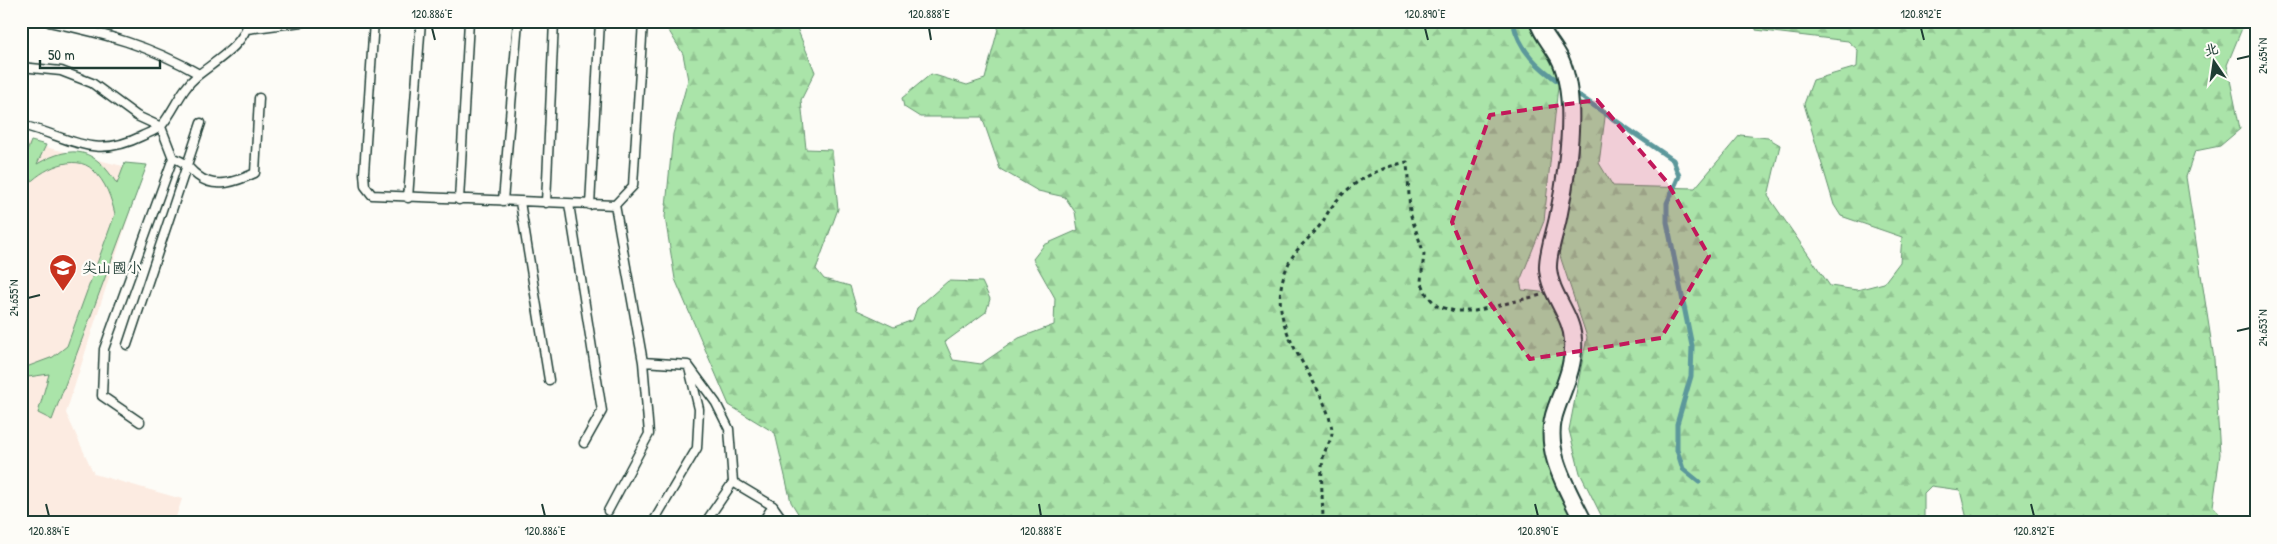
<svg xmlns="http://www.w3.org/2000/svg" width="2277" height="544" font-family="'Patrick Hand','LXGW WenKai TC',sans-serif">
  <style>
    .built { fill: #fcebe1 }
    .forest { fill: url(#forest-firs); stroke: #64906e }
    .garden { fill: #aae4a9; stroke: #64906e }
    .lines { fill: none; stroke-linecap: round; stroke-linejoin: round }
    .stream { stroke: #5c989b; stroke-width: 5 }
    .lane-casing { stroke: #1f3d34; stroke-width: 11 }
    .street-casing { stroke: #1f3d34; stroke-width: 20 }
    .path { stroke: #1f3d34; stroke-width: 3; stroke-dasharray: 4 4; stroke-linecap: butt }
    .lane { stroke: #fdfcf7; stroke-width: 8 }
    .street { stroke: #fdfcf7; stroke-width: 16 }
    .marked { fill: #c2185b; fill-opacity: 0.2; stroke: #c2185b; stroke-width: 4; stroke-dasharray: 10 6; stroke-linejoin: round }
    .ticks { fill: none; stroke: #1f3d34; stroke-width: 2 }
    .labels { text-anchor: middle; stroke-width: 4.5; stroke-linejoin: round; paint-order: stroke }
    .poi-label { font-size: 15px; fill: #1f3d34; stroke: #fdfcf7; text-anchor: start }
    .neatline { fill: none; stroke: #1f3d34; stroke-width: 2 }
    .ticks-label { font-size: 12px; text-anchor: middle; fill: #1f3d34 }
  </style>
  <defs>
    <pattern id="forest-firs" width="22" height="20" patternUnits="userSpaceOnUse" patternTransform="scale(1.25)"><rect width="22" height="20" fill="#aae4a9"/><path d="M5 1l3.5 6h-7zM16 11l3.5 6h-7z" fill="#92c492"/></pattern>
  </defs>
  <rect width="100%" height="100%" fill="#fdfcf7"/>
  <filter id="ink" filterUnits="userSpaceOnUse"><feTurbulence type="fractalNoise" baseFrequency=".02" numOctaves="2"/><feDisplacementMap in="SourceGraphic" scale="10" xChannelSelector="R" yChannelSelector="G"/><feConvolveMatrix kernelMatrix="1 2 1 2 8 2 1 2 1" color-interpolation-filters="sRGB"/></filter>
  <g filter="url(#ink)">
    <path class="built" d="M21 141 143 171 66 413 94 474 182 499 174 523H21Z"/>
    <path class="forest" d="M658 21H794L815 72 801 100 806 149 832 150 838 209 816 269 824 279 850 286 857 310 894 327 913 320 917 308 948 281 982 282 990 299 986 312 945 342 953 360 981 364 1019 338 1054 325 1055 298 1033 259 1044 245 1078 230 1075 212 1065 197 1038 191 1000 169 982 117H920L904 107 902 98 931 74 967 85 985 79 1000 21H1540L1559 77 1544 221 1520 281 1522 290 1557 294 1572 330 1549 420 1582 523H804L791 502 775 433 729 405 675 279 665 217 673 134 688 80 683 54 669 31Z
      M1756 21H2245L2227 65 2240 129 2220 146 2195 151 2186 177 2214 359 2220 454 2213 506 2226 523H1968L1960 490 1931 486 1924 493V523H1605L1580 473 1569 430 1587 337 1558 250 1561 203 1579 157 1575 101 1606 110 1599 163 1613 186 1695 188 1740 135 1768 138 1780 145 1768 196 1830 286 1857 290 1884 283 1900 262 1902 237 1841 216 1834 205 1804 104 1813 80 1857 67 1858 50 1848 41 1756 30Z"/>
    <path class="garden" d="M31 141 46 145 37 164C74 143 95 149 117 184L125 163 147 165 52 420 38 413 49 374 21 378V369L53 357 67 346 115 214C111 198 106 182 93 170 75 152 40 170 27 186 24 190 23 196 21 201V168Z"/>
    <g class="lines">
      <path class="stream" d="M1513 21C1519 51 1538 67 1562 84
        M1571 90 1673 160 1679 176 1667 203V222L1692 346 1691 376 1677 424V450L1683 469 1699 482"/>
      <defs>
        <path id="lane" d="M374 21 364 173 365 186 372 195 615 205 643 362 688 365 716 403 729 429 733 482 773 506 785 523
          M49 22C103 33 151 46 199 74
          M247 29 309 21
          M21 67 61 71 92 83 137 116 161 127 173 158 104 349 102 396 140 422
          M21 125C69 136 92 161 142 136 148 133 158 130 162 125 175 109 181 89 197 76 214 62 246 44 248 21
          M173 158C190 164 186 167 198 176 215 190 238 181 255 173L259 98
          M408 198 421 21
          M459 200 469 21
          M503 201 518 21
          M520 202 549 380
          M546 203 554 21
          M569 204 602 411 584 443
          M590 205 600 21
          M615 205 633 186 643 21
          M127 345 201 123
          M608 511 649 434 643 362
          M655 519 697 448 699 409 689 368
          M705 523 733 482
          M762 523 773 506"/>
        <path id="street" d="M1538 21C1543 36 1552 44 1559 57 1566 70 1569 90 1570 105 1572 138 1565 185 1558 218 1555 233 1547 254 1548 269 1550 295 1572 315 1573 340 1575 365 1564 386 1556 409 1541 449 1567 488 1584 523"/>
      </defs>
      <use href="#lane" class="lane-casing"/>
      <use href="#street" class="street-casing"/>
      <path class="path" d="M1323 523C1323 501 1320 480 1323 458 1324 449 1333 440 1332 430 1324 374 1258 329 1288 265 1295 248 1310 239 1321 224 1325 219 1327 213 1331 208 1348 183 1378 168 1407 162L1410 213 1424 254 1421 281 1427 295 1437 306 1455 311H1475L1541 295"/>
      <use href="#lane" class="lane"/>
      <use href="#street" class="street"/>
    </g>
  </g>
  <path class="marked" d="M1597 100 1667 182 1709 256 1661 338 1530 359 1480 289 1452 222 1490 115Z"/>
  <path class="ticks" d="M432 28 435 40M929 28 931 40M1425 28 1428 40M1921 28 1924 40M2237 59 2250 56M28 298 40 295M2237 331 2250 328M46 504 49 516M542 504 545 516M1039 504 1041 516M1535 504 1538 516M2031 504 2034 516"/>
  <defs>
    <symbol id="school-pin" viewBox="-11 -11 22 30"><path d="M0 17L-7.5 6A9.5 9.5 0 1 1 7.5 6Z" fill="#c8321e" stroke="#fdfcf7"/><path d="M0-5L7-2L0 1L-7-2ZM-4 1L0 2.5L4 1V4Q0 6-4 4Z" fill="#fff"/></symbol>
  </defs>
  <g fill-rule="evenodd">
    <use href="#school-pin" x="47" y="252" width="32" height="43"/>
  </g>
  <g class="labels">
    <g class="poi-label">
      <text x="82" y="273">尖山國小</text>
    </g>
  </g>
  <rect width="2277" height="544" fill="none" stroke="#fdfcf7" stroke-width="55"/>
  <g transform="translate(2214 62) rotate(347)" stroke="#fdfcf7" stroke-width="4" paint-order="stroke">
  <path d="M0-4L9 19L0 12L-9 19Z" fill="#1f3d34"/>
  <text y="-8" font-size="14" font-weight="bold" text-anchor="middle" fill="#1f3d34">北</text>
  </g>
  <path d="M40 60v8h120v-8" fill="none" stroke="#1f3d34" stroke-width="2.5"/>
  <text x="48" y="60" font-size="15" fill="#1f3d34" stroke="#fdfcf7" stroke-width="4" paint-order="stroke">50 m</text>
  <rect x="28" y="28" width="2222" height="488" class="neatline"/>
  <g class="ticks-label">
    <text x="432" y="18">120.886°E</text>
    <text x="929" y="18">120.888°E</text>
    <text x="1425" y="18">120.890°E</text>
    <text x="1921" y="18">120.892°E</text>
    <text transform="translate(2263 56) rotate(-90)" y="4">24.654°N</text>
    <text transform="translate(14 298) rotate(-90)" y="4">24.655°N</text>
    <text transform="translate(2263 328) rotate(-90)" y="4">24.653°N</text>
    <text x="49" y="535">120.884°E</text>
    <text x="545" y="535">120.886°E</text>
    <text x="1041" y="535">120.888°E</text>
    <text x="1538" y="535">120.890°E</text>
    <text x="2034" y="535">120.892°E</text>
  </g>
</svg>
